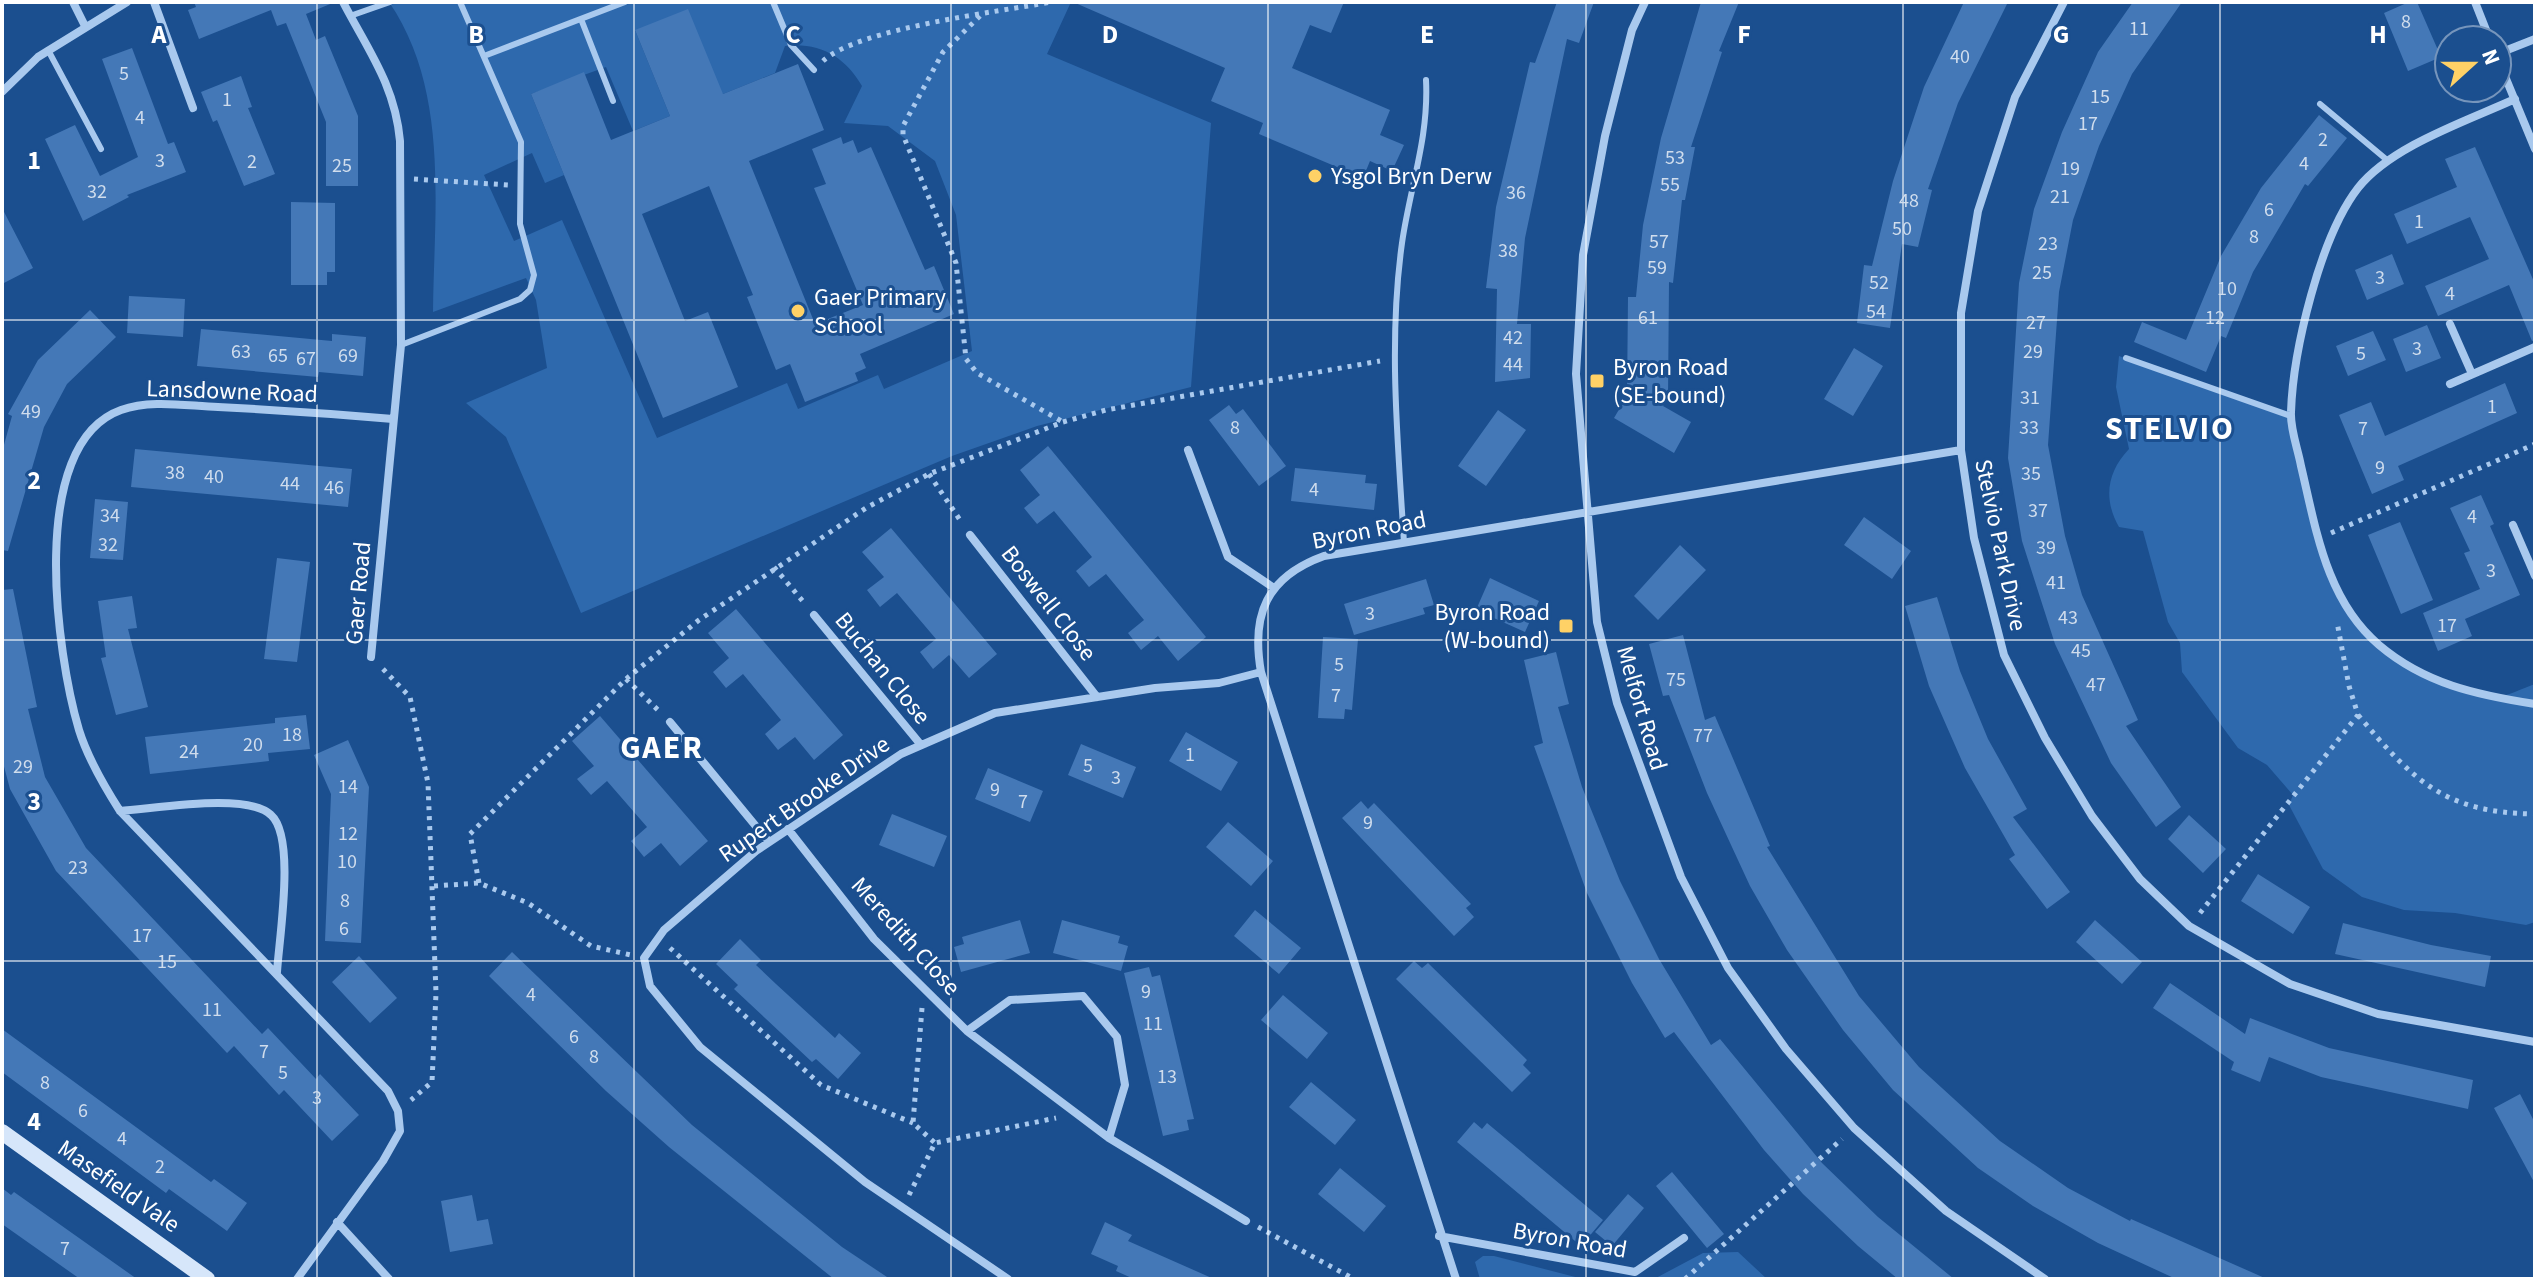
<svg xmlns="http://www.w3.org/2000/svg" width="2537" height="1281" font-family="'Source Sans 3',sans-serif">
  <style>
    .green { fill: #2e69ad; fill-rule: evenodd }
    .building { fill: #4478b7 }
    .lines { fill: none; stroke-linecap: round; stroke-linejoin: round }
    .path { stroke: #a9c9ee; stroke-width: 5; stroke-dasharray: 4 6; stroke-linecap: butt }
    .lane { stroke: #a9c9ee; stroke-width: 6 }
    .street { stroke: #a9c9ee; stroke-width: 8 }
    .secondary { stroke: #d6e6fa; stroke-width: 16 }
    .grid { fill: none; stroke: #fff; stroke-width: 2; stroke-opacity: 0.55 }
    .poi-dot { fill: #ffd166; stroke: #1b4f8f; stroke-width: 3 }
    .labels { text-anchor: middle; stroke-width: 6; stroke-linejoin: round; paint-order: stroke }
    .number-label { font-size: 20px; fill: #d0dded }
    .poi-label { font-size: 24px; fill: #fff; stroke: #1b4f8f; text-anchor: start }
    .street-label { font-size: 24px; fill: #fff; stroke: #1b4f8f }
    .district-label { font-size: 32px; font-weight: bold; letter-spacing: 2px; fill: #fff; stroke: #1b4f8f }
    .grid-label { font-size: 26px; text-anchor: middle; font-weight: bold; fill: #fff; stroke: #1b4f8f; stroke-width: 6; stroke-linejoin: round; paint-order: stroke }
  </style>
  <rect width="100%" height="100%" fill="#1b4f8f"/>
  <path class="green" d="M389 2H1071L1047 54 1211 123 1191 387 1037 426 952 456 581 613 506 437 466 403 547 368 536 300 526 278 433 312C434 209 450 91 389 2ZM635 30 723 94 775 73 785 46C820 42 845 57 862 86L844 123 888 126 935 161 956 215 972 351 884 389 878 375 798 409 787 383 657 438 562 220 514 241 484 175 532 153 545 183 564 175 531 94 606 67 633 131 670 116Z
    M2119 356 2291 416C2312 514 2327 649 2441 682 2457 687 2479 698 2494 697 2507 697 2523 688 2535 684V922L2526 925 2455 913 2404 910 2362 897 2323 869 2289 805 2293 795 2267 765 2238 748 2182 672 2180 643 2168 622 2143 531 2119 527C2103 499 2107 472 2129 449L2116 387Z
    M1738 1252 1767 1279H1654L1703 1253Z
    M1483 1256H1494L1583 1279H1480L1475 1262Z"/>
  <path class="building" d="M194 2H335L306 14 316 40 325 36 358 116V186H326V122L286 23 277 26 271 10 199 39 188 10 196 7Z
    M1073 2H1344L1331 33 1310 25 1292 68 1390 110 1380 135 1404 145 1392 171 1370 161 1363 178 1259 134 1263 123 1211 101 1225 68Z
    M1557 2H1594L1579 43 1567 39 1525 238 1517 324H1531L1530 378 1495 382 1497 289 1486 288 1496 207 1530 62 1535 63Z
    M1701 2H1739L1719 51 1722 52 1691 147H1695L1685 200H1682L1673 283 1669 282 1668 398 1663 406 1691 422 1674 453 1614 418 1627 396 1628 297H1636L1643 225 1661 138Z
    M1964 2H2008L1958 103 1928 189 1932 190 1918 247 1902 244 1890 328 1857 323 1864 265 1872 266 1893 181 1924 87Z
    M2133 2H2182L2132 74 2099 146 2073 220 2059 292 2048 445 2065 536 2082 595 2138 720 2126 726 2181 807 2156 827 2111 763 2055 644 2022 541 2008 458 2019 283 2034 209 2062 132 2098 52Z
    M2409 2H2417L2441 57 2408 71 2384 13Z
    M688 9 723 94 798 64 824 130 749 161 815 324 863 305 814 188 826 184 812 149 841 137 843 144 853 140 858 153 871 147 925 270 934 266 954 314 860 354 866 368 855 373 858 381 805 402 790 364 776 370 747 297 753 295 709 186 642 214 685 321 708 312 738 387 663 418 531 94 584 72 611 140 670 116 635 30Z
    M132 48 168 144 174 142 186 172 127 195 129 197 83 221 45 139 75 125 100 176 138 157 102 59Z
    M241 76 252 107 248 108 275 174 244 186 217 120 213 122 201 92Z
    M2319 115 2347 138 2308 186 2305 184 2253 272 2226 338 2221 336 2206 372 2134 342 2142 322 2186 340 2221 256 2261 188Z
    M2475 147 2535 284V340L2532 341 2509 285 2438 316 2425 286 2489 259 2470 217 2407 244 2394 214 2457 187 2445 159Z
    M291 202 335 203V272H327V285H291Z
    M2 208 33 268 2 284Z
    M2392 254 2404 284 2367 300 2355 270Z
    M129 296 185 299 183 337 127 333Z
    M90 310 116 337 67 384 44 427 8 551 2 550V452L12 416 8 414 38 360Z
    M2427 325 2441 358 2406 372 2393 339Z
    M201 329 332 341V334L366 337 363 376 319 372 318 377 197 366Z
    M2373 331 2386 360 2348 376 2336 346Z
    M1854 348 1883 366 1853 416 1824 399Z
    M2505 383 2517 413 2398 466 2404 480 2372 494 2339 415 2371 402 2385 436Z
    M1229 405 1236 414 1243 409 1286 466 1259 486 1209 420Z
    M1498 410 1526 430 1486 486 1458 466Z
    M1048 446 1206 637 1178 661 1158 636 1141 650 1128 633 1144 620 1106 574 1089 587 1076 571 1092 557 1054 511 1037 524 1024 508 1040 495 1020 470Z
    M135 449 352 469 348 507 131 487Z
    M1295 468 1366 475 1365 483 1377 484 1374 510 1291 501Z
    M2481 495 2494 524 2490 526 2520 595 2465 619 2472 636 2438 651 2423 613 2480 589 2464 553 2470 551 2450 508Z
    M95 499 128 502 123 560 90 558Z
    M1864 517 1911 551 1892 579 1844 545Z
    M2400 522 2433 600 2401 614 2368 535Z
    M891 528 997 654 969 678 949 655 933 669 920 652 936 639 897 593 880 607 867 590 884 577 862 552Z
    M1680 545 1706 570 1658 620 1634 596Z
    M277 558 310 562 297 662 264 659Z
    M1490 578 1539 601 1525 632 1476 610Z
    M1426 579 1434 605 1423 608 1425 614 1354 635 1344 604Z
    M13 589 37 707 28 709 45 777 86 848 262 1034 268 1028 316 1079 320 1074 359 1115 332 1141 284 1090 279 1095 234 1046 227 1053 56 871 10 789 2 759V590Z
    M132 596 137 628 128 629 148 707 116 715 101 658 106 657 98 601Z
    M1937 597 1960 671 1988 739 2027 809 2013 817 2070 892 2047 909 2009 859 2015 855 1965 768 1929 686 1905 606Z
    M736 609 843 735 814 760 795 737 778 750 765 734 781 720 743 674 726 688 713 672 729 658 708 633Z
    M1683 635 1705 720 1715 716 1770 846 1767 847 1859 996 1919 1067 2000 1141 2068 1188 2130 1221 2131 1219 2267 1279H2176L2098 1243 2033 1206 1978 1168 1893 1090 1843 1030 1787 950 1750 886 1707 793 1669 695 1663 696 1649 644Z
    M1323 637 1358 639 1352 710 1345 709 1344 719 1318 718Z
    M1556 652 1569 704 1558 707 1582 787 1620 881 1659 959 1711 1045 1720 1039 1822 1163 1878 1217 1954 1279H1898L1858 1246 1803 1194 1764 1150 1674 1032 1665 1038 1632 983 1587 893 1534 746 1543 743 1524 660Z
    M306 715 310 749 268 753 269 761 150 774 145 737 275 723V718Z
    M600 716 708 841 680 866 661 843 644 857 631 841 647 827 607 781 591 795 577 779 594 766 572 741Z
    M1186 732 1238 762 1221 791 1169 761Z
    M348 740 369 787 361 943 325 941 331 794 314 755Z
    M1081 744 1136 767 1123 798 1068 775Z
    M988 768 1043 791 1030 822 975 799Z
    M1361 801 1368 809 1374 803 1471 904 1466 908 1474 917 1454 936 1342 818Z
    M892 814 947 836 934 867 879 845Z
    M2189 815 2226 849 2203 873 2168 839Z
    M1228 822 1273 861 1251 886 1206 847Z
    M2258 874 2310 907 2293 934 2241 901Z
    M1255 910 1301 948 1279 974 1234 936Z
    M1020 920 1030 953 961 972 954 947 964 944 962 937Z
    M1062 920 1120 936 1118 943 1128 946 1121 971 1053 953Z
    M2095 920 2142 962 2122 984 2076 942Z
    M2343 923 2431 945 2491 956 2485 987 2335 954Z
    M740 939 761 960 756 965 776 984 835 1038 839 1033 861 1053 838 1079 816 1059 812 1062 734 989 738 985 716 964Z
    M512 952 692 1125 842 1247 890 1279H834L669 1147 606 1091 489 976Z
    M359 956 397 998 370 1023 332 982Z
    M1414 961 1422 968 1428 963 1527 1060 1523 1065 1531 1073 1512 1092 1396 979Z
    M1149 967 1152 977 1160 975 1194 1119 1187 1120 1189 1130 1163 1136 1124 973Z
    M2170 983 2245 1034 2250 1018 2329 1048 2473 1080 2468 1109 2321 1077 2269 1057 2260 1082 2231 1070 2234 1062 2153 1008Z
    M1283 995 1328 1033 1307 1059 1261 1020Z
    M2 1029 211 1182 214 1179 247 1203 227 1231 169 1189 166 1193 2 1072Z
    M1311 1082 1356 1120 1335 1145 1289 1107Z
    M2520 1094 2535 1123V1184L2494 1108Z
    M1474 1122 1482 1129 1487 1123 1603 1220 1581 1246 1457 1142Z
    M1340 1168 1386 1206 1364 1232 1318 1194Z
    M1672 1172 1724 1234 1707 1248 1656 1186Z
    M2 1188 11 1195 14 1192 137 1279H80L2 1224Z
    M1628 1194 1644 1208 1612 1246 1595 1232Z
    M472 1195 477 1221 488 1219 493 1244 450 1252 441 1201Z
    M1105 1222 1132 1235 1128 1241 1214 1279H1134L1116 1271 1118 1266 1091 1254Z"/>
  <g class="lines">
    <path class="path" d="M980 16 943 52 903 126V135L956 263 966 359 977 373 1063 422
      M823 61C859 28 998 12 1051 2
      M414 179 508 185
      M929 474 962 523
      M2331 533 2535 444
      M774 567 806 605
      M383 669 410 697 428 783 436 993 432 1082 411 1100
      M626 679 661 713
      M2358 715C2413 780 2444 813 2535 814
      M479 883 470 834 626 679 699 620 866 508 929 474 1063 422 1106 410 1380 361
      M434 886 479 883 528 903 591 946 631 955
      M2200 913 2358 715 2349 686 2337 622
      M670 948 821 1085 913 1123
      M922 1008 913 1123 935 1143
      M909 1195 935 1143 1056 1118
      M1258 1227 1354 1279
      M1685 1279 1842 1139"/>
    <path class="lane" d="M773 2 791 45 814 70
      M350 16 390 2
      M581 19 613 101
      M48 50 101 149
      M484 56 625 2
      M2320 104 2387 160
      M401 345 520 299 530 290 534 275 520 224 521 142 460 2
      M2126 358 2291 416
      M1404 543C1398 443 1388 343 1402 243 1410 187 1429 138 1426 80"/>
    <path class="street" d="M73 2 85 26
      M154 2 193 108
      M343 2C368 50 395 85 400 141L401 345 371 657
      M1645 2 1632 30 1605 136 1583 255 1576 374 1597 622 1617 703 1681 877 1728 968 1786 1049 1854 1128 1946 1211 2045 1279
      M2064 2 2015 97 1978 211 1961 313V450L1974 538 2004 655 2045 738 2092 816 2140 879 2189 926 2290 984 2378 1014 2535 1042
      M2475 2 2490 40
      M2497 54 2535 39
      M2497 57 2535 149
      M2 92 38 57 127 2
      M2515 99C2467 121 2391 146 2358 188 2320 237 2293 351 2291 412 2290 429 2298 449 2301 466 2316 529 2326 600 2379 645 2425 684 2477 695 2535 704
      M2450 324 2472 374
      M2450 384 2535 347
      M1188 450 1228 557 1274 588
      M2513 525 2535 576
      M970 535 1097 697
      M814 615 921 745
      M670 722 769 842
      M120 811C154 809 247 792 271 815 296 837 279 939 277 972
      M788 829 874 939 967 1031 1109 1138 1246 1221
      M967 1031 1010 1000 1083 996 1117 1037 1125 1085 1109 1138
      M337 1222 389 1279
      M1439 1236 1635 1272 1684 1238
      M297 1279 383 1161 400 1131 398 1111 388 1091 120 811C104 786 88 759 79 730 57 656 26 444 121 410 151 399 187 406 218 407 276 410 335 414 393 419
      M1008 1279 865 1182 700 1047 650 986 644 958 664 930 756 851 901 754 995 713 1155 688 1219 683 1261 672
      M1456 1279 1261 672C1251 615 1266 577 1324 556L1961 450"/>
    <path class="secondary" d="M2 1132 207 1279"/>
  </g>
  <path class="grid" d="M317 2V1279M634 2V1279M951 2V1279M1268 2V1279M1586 2V1279M1903 2V1279M2220 2V1279M2 320H2535M2 640H2535M2 961H2535"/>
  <g class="poi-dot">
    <circle cx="1315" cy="176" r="8"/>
    <circle cx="798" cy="311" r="8"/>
    <rect x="1589" y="373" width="16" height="16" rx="4"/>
    <rect x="1558" y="618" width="16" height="16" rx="4"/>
  </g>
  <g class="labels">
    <g class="number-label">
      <text x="2406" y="28">8</text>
      <text x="2139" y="35">11</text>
      <text x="1960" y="63">40</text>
      <text x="124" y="80">5</text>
      <text x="2100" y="103">15</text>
      <text x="227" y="106">1</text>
      <text x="140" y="124">4</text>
      <text x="2088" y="130">17</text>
      <text x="2323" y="146">2</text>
      <text x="1675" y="164">53</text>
      <text x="160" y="167">3</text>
      <text x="252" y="168">2</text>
      <text x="2304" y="170">4</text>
      <text x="342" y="172">25</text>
      <text x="2070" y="175">19</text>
      <text x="1670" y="191">55</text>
      <text x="97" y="198">32</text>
      <text x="1516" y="199">36</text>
      <text x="2060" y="203">21</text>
      <text x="1909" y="207">48</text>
      <text x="2269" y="216">6</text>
      <text x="2419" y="228">1</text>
      <text x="1902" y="235">50</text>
      <text x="2254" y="243">8</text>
      <text x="1659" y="248">57</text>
      <text x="2048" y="250">23</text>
      <text x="1508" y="257">38</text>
      <text x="1657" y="274">59</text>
      <text x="2042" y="279">25</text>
      <text x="2380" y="284">3</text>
      <text x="1879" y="289">52</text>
      <text x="2227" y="295">10</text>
      <text x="2450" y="300">4</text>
      <text x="1876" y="318">54</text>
      <text x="1648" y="324">61</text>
      <text x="2215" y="324">12</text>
      <text x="2036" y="329">27</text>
      <text x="1513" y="344">42</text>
      <text x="2417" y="355">3</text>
      <text x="241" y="358">63</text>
      <text x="2033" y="358">29</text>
      <text x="2361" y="360">5</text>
      <text x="278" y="362">65</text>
      <text x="348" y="362">69</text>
      <text x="306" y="365">67</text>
      <text x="1513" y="371">44</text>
      <text x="2030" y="404">31</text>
      <text x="2492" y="413">1</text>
      <text x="31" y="418">49</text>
      <text x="1235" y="434">8</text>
      <text x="2029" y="434">33</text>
      <text x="2363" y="435">7</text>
      <text x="2380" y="474">9</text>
      <text x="175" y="479">38</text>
      <text x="2031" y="480">35</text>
      <text x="214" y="483">40</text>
      <text x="290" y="490">44</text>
      <text x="334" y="494">46</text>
      <text x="1314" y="496">4</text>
      <text x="2038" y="517">37</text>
      <text x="110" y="522">34</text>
      <text x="2472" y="523">4</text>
      <text x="108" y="551">32</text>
      <text x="2046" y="554">39</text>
      <text x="2491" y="577">3</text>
      <text x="2056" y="589">41</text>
      <text x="1370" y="620">3</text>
      <text x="2068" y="624">43</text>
      <text x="2447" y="632">17</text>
      <text x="2081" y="657">45</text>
      <text x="1339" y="671">5</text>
      <text x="1676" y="686">75</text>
      <text x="2096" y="691">47</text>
      <text x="1336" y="702">7</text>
      <text x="292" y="741">18</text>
      <text x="1703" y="742">77</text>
      <text x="253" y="751">20</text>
      <text x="189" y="758">24</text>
      <text x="1190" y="761">1</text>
      <text x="1088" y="772">5</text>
      <text x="23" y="773">29</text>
      <text x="1116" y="784">3</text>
      <text x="348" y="793">14</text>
      <text x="995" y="796">9</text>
      <text x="1023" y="808">7</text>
      <text x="1368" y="829">9</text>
      <text x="348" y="840">12</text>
      <text x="347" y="868">10</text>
      <text x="78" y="874">23</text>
      <text x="345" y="907">8</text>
      <text x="344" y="935">6</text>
      <text x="142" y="942">17</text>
      <text x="167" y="968">15</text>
      <text x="1146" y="998">9</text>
      <text x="531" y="1001">4</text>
      <text x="212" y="1016">11</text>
      <text x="1153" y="1030">11</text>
      <text x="574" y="1043">6</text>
      <text x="264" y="1058">7</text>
      <text x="594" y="1063">8</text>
      <text x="283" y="1079">5</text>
      <text x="1167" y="1083">13</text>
      <text x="45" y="1089">8</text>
      <text x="317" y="1104">3</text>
      <text x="83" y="1117">6</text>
      <text x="122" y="1145">4</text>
      <text x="160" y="1173">2</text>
      <text x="65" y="1255">7</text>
    </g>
    <g class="poi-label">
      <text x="1331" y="184">Ysgol Bryn Derw</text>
      <text x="814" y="305">Gaer Primary<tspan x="814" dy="28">School</tspan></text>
      <text x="1613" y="375">Byron Road<tspan x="1613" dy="28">(SE-bound)</tspan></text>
      <text x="1550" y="620" text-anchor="end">Byron Road<tspan x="1550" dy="28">(W-bound)</tspan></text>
    </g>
    <g class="street-label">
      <text transform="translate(232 391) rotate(2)" y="8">Lansdowne Road</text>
      <text transform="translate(1369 530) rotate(-11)" y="8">Byron Road</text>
      <text transform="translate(2001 545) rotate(78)" y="8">Stelvio Park Drive</text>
      <text transform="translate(358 593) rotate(-85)" y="8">Gaer Road</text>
      <text transform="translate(1049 603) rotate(52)" y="8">Boswell Close</text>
      <text transform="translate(883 668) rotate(51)" y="8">Buchan Close</text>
      <text transform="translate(1642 708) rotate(74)" y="8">Melfort Road</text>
      <text transform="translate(804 799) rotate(-35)" y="8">Rupert Brooke Drive</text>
      <text transform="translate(906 936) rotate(48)" y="8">Meredith Close</text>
      <text transform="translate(119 1186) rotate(35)" y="8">Masefield Vale</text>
      <text transform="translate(1570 1240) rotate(10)" y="8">Byron Road</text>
    </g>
    <g class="district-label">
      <text x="2170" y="439">STELVIO</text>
      <text x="662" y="758">GAER</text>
    </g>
  </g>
  <g class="grid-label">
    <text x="159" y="43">A</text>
    <text x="476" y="43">B</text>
    <text x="793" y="43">C</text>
    <text x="1110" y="43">D</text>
    <text x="1427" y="43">E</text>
    <text x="1744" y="43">F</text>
    <text x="2061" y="43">G</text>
    <text x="2378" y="43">H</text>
    <text x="34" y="169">1</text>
    <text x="34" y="489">2</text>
    <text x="34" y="810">3</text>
    <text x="34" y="1130">4</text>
  </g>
  <rect width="2537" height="1281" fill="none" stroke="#ffffff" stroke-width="8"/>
  <g transform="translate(2473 64) rotate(69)"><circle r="38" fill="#1b4f8f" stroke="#7695bc" stroke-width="2"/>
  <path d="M0-6L14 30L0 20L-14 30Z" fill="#ffd166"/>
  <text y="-12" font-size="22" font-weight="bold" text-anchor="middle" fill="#ffffff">N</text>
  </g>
</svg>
